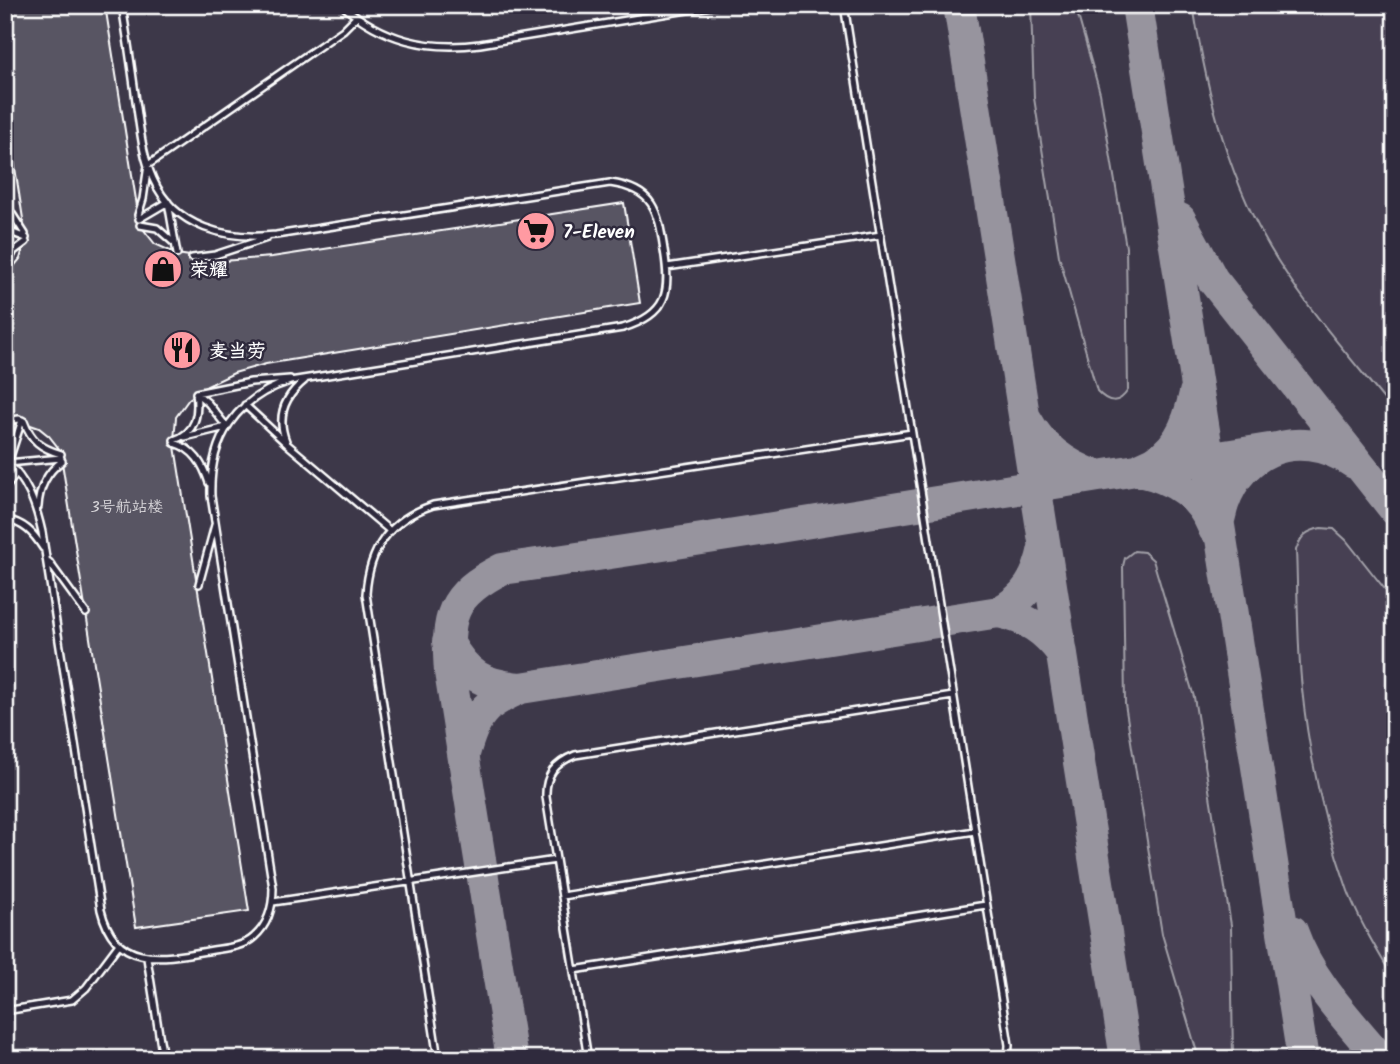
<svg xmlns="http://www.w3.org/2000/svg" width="1400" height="1064" font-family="Kalam,'LXGW WenKai TC',sans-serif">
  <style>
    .built { fill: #3c3749 }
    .green { fill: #464152; stroke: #a2a0a8; stroke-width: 2 }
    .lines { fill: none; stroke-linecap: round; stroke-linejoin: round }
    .taxiway { stroke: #97949e; stroke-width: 32 }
    .building { fill: #595564; stroke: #fff; stroke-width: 2 }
    .service-casing { stroke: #fff; stroke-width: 10 }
    .service { stroke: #2f2a3d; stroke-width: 5 }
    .labels { text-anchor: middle; stroke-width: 5; stroke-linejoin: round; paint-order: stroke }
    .number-label { font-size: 16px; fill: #d6d4d8 }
    .poi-label { font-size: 19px; font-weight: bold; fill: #fff; stroke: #2f2a3d; text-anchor: start }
  </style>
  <rect width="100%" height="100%" fill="#2f2a3d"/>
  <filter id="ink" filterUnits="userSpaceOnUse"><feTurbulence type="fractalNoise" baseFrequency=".0143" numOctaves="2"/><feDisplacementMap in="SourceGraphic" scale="14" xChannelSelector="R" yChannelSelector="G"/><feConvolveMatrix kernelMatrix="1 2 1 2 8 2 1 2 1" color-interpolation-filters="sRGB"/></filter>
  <g filter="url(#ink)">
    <path class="built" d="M5 5H1395V1059H5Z"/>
    <path class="green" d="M1031 5H1075L1100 93 1126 247 1128 390C1119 405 1108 403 1097 391L1059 256 1034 98Z
      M1193 5H1395V413C1355 363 1312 315 1278 261 1229 184 1207 94 1193 5Z
      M1321 528 1334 529 1346 540 1395 602V981C1378 952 1360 923 1348 891 1325 826 1309 757 1302 689 1297 643 1298 596 1296 550 1301 536 1306 531 1321 528Z
      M1134 551 1144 552 1153 560 1194 697 1231 925 1233 1059H1199L1162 934 1125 704 1123 566 1125 558Z"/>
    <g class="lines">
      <path class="taxiway" d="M959 5 1126 1059
        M1137 5 1303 1059
        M1180 219 1213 280 1395 510
        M1026 419C1041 447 1067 466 1097 476
        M1143 467C1176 455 1188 426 1195 393
        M1140 471C1174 479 1201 495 1214 529
        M1219 520C1232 452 1295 423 1354 463
        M999 612C1027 618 1045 630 1062 653
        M448 642C466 675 483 685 521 688
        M464 754C475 714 483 704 521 688L999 612C1026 598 1038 578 1044 548
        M1292 931C1309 980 1348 1020 1381 1059
        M512 1059 450 672C446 617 450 595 502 569 761 532 1018 488 1276 448"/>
    </g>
    <path class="building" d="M5 5H105L140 225 155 244 177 254 222 261 272 257 624 203 640 303 266 364 234 373 207 386 189 399 176 417 174 440 249 911 136 927 60 450 49 436 39 428 5 416V277L20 259 26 238 5 104Z"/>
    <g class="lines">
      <defs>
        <path id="service" d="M342 5C383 40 427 51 480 44L718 5
          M844 5 1009 1045 1008 1059
          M168 202 177 254
          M5 203 25 234
          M138 215 143 199 148 165 343 30 356 17
          M139 219 168 202
          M140 225 157 228 174 243
          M5 230 26 238
          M192 258 215 255 267 238
          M667 267 881 235
          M5 268 14 251 26 242
          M196 393 251 382 290 379
          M196 393 208 403 227 427
          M245 405 287 444 389 530
          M5 421 19 419
          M24 421C31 441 41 448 61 454
          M185 437 226 427
          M174 440C196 433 199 414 196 393
          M286 441C276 416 285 396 305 380
          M174 443C194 449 203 464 209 483
          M5 461C27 479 36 505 42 532L101 910C115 968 161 959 207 951 222 948 242 948 254 937 269 924 273 907 273 888L211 496C209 439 236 398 290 381L623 328C668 314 671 292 664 250 658 210 654 189 610 183L276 235C228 240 175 229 153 179 142 155 140 127 136 101 132 69 127 37 122 5
          M8 463 61 458
          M8 463 22 420
          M5 489 17 472
          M38 507C39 489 47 472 62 461
          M5 519C24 523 33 532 43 548
          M49 562 86 613
          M199 584 215 525
          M562 896 975 831
          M273 902 556 860
          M147 958 163 1059
          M574 970 986 905
          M5 1011 72 1000 86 988 119 944
          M438 1059 366 594C369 549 389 520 433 505L912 433
          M588 1059 546 797C545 775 555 763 575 755L953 696"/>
      </defs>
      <use href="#service" class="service-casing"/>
      <use href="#service" class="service"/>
    </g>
  </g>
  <defs>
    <symbol id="supermarket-disc" viewBox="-11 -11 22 22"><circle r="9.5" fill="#ff9aa2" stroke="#2f2a3d"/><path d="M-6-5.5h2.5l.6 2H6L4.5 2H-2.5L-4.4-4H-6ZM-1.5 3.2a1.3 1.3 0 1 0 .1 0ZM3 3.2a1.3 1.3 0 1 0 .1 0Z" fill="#111"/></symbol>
    <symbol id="shop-disc" viewBox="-11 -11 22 22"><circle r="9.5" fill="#ff9aa2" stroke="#2f2a3d"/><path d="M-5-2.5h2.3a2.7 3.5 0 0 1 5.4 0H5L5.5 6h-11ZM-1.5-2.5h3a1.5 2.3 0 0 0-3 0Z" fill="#111"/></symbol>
    <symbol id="restaurant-disc" viewBox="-11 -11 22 22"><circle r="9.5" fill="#ff9aa2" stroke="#2f2a3d"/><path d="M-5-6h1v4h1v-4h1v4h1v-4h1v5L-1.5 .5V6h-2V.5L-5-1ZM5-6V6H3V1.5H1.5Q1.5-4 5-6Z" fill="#111"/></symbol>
  </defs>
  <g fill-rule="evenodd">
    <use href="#supermarket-disc" x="514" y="209" width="44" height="44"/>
    <use href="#shop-disc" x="141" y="247" width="44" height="44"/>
    <use href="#restaurant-disc" x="160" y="328" width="44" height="44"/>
  </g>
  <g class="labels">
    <g class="number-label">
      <text x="127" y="512">3号航站楼</text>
    </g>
    <g class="poi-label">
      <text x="563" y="238">7-Eleven</text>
      <text x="190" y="276">荣耀</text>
      <text x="209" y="357">麦当劳</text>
    </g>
  </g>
  <rect width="1400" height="1064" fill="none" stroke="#2f2a3d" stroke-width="28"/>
  <rect x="14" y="14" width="1372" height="1036" fill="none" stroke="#fff" stroke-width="2.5" filter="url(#ink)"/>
</svg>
